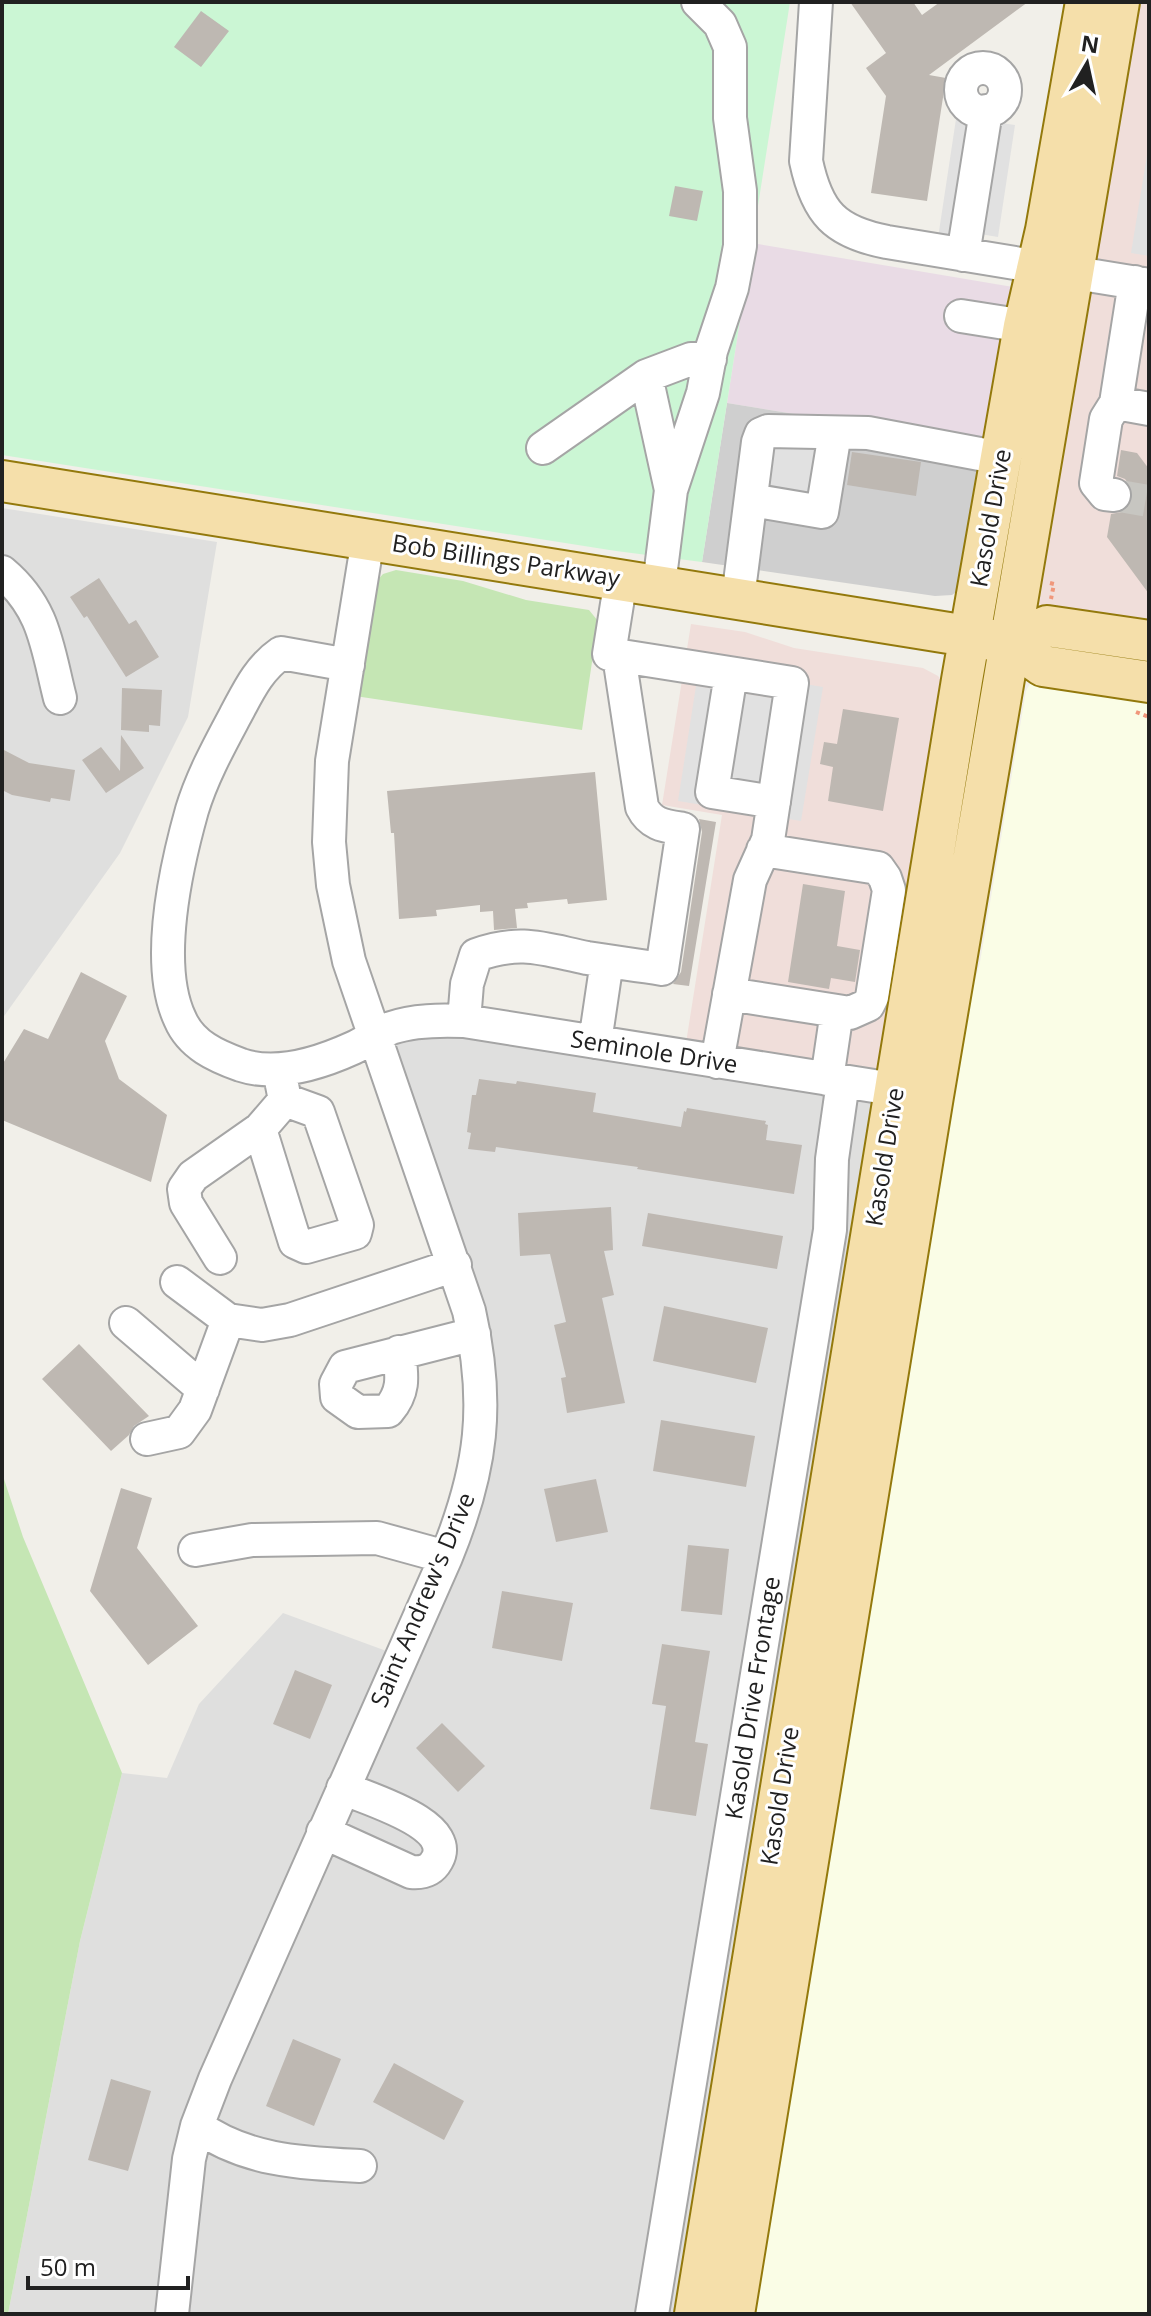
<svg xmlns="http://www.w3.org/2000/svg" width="1151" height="2316" font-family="'Open Sans',sans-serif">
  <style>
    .residential { fill: #dfdfde }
    .commercial { fill: #f0deda }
    .industrial { fill: #e9dbe5 }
    .education { fill: #fafde6 }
    .religious { fill: #cfcfcf }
    .grass { fill: #c5e6b4 }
    .park { fill: #cbf6d4 }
    .parking { fill: #e1e1e1 }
    .building { fill: #beb8b2 }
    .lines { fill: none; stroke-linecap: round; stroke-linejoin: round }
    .minor-tunnel { stroke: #c7c6c1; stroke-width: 32; stroke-dasharray: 32 16; stroke-linecap: butt }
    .minor-casing { stroke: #a5a5a5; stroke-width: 36 }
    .major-casing { stroke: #93790c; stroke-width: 44 }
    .path { stroke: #f0977b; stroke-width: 4; stroke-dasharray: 4 4; stroke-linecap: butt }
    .minor { stroke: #fff; stroke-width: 32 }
    .major { stroke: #f5dfaa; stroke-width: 40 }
    .labels { text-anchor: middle; stroke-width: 6; stroke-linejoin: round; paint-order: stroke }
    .street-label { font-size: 24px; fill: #212121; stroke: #fff }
  </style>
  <rect width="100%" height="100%" fill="#f1efe9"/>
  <path class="residential" d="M2 508 217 542 188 717 120 853 2 1019Z
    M416 1023 896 1090 695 2314H8L80 1941 122 1773 167 1778 199 1704 283 1613 400 1656 446 1557 480 1383 375 1036Z"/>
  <path class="commercial" d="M1135 2H1149V628L1047 611 1032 598Z
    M691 624 745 632 794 648 923 668 938 676 944 683 880 1068 875 1070 686 1043 722 815 662 805Z"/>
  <path class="industrial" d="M752 243 1013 287 985 445 727 403Z"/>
  <path class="education" d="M1037 678 1149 694V2314H746L964 1024 980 962 1026 691 1031 682Z"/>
  <path class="religious" d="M727 403 985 445 963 587 952 595 935 596 702 562Z"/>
  <path class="grass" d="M396 570 463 581 526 600 589 610 598 621 582 730 355 696 375 583 383 574Z
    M2 1473 23 1537 122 1773 80 1941 8 2314H2Z"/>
  <path class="park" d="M2 2H790L702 562 616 551 2 455Z"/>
  <path class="parking" d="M967 118 1015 125 998 237 980 234 938 238 956 119 967 120Z
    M1149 143V256L1131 253Z
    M754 426 848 427 829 522 743 509Z
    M777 667 805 684 823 687 801 821 678 801 696 686 772 698Z"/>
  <path class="building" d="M850 2H913L922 15 940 2H1028L929 75 946 78 927 201 871 193 886 96 866 68 886 53Z
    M201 11 229 31 201 67 174 47Z
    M675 186 703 191 697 221 669 216Z
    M1121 450 1137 453 1149 469V594L1107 537 1111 514 1122 512 1130 506 1133 498 1131 487 1125 479 1117 476Z
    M852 452 921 462 916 496 847 485Z
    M99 578 129 624 136 620 159 657 126 677 87 616 84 618 70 597Z
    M122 688 162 690 160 726 149 725V732L121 730Z
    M843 709 899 718 883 811 828 801 833 767 820 764 824 742 837 744Z
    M121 735 144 768 106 793 82 760 101 747 120 771Z
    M2 749 29 763 75 770 70 801 51 798 50 802 12 795 2 790Z
    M595 772 607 900 568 904 567 899 527 903 528 908 515 909 517 928 494 930 493 911 480 912V905L436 910 437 916 399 919 394 833H391L387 791Z
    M699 819 716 822 689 986 673 984 681 972 702 832Z
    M803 884 845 891 837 946 860 950 855 982 831 978 829 989 788 982Z
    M81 972 127 996 105 1041 119 1079 167 1115 151 1182 2 1120V1065L24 1029 48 1039Z
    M479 1079 516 1084 517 1081 596 1093 593 1112 681 1127 684 1111 686 1112 687 1108 766 1121 765 1124 768 1125 766 1140 802 1145 794 1194 637 1169 638 1167 496 1147 495 1152 468 1149 471 1133 467 1132 472 1095H476Z
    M611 1207 613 1250 604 1251 614 1295 602 1298 625 1403 567 1413 561 1378 566 1377 554 1325 566 1322 550 1254 520 1256 518 1213Z
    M648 1213 783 1236 777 1269 642 1246Z
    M664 1306 768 1328 756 1383 653 1361Z
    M79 1344 149 1416 134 1426 129 1435 111 1451 42 1379Z
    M661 1420 755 1436 746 1487 653 1471Z
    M596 1479 608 1532 556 1542 544 1489Z
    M121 1488 152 1498 137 1548 198 1626 148 1665 90 1591Z
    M688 1545 729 1549 722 1615 681 1611Z
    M502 1591 573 1603 562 1661 492 1648Z
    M662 1644 710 1651 695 1742 708 1744 696 1816 650 1809 666 1706 652 1704Z
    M295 1670 332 1685 310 1739 273 1724Z
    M442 1723 485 1766 458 1792 416 1748Z
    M293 2039 341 2059 314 2126 266 2106Z
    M394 2063 464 2101 444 2140 373 2102Z
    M111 2079 151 2091 128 2171 88 2160Z"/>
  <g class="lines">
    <path class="minor-tunnel" d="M1114 495 1149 501"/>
    <defs>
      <path id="minor" d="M816 2 806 161C817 213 835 232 887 242L1149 285
        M961 90a22 22 0 1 1 44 0a22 22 0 1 1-44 0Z
        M963 255 986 111
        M1135 282 1116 403 1149 409
        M961 316 1024 326
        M646 376 691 359H710
        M543 448 646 376 671 490 659 585
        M671 490 703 393 711 351 732 288 740 246V191L730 118V47L720 24 698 2
        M1114 495 1105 494 1096 483 1106 419 1116 403
        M751 500 822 512 835 433
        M2 572C45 608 47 647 60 698
        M621 579 609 654 792 683 768 840 750 880 717 1062
        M738 598 758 442 761 434 768 431 868 433 1001 458
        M348 665 281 653C258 669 248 692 235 716 219 746 202 777 192 810 176 867 154 964 180 1019 191 1045 216 1056 241 1065 277 1077 320 1063 353 1048 366 1042 378 1033 391 1028 414 1020 440 1020 464 1021L918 1093
        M731 674 712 792 774 802
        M729 994 850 1013 868 1005 872 997 889 890 885 878 878 868 763 850
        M464 1021 467 984 476 955C521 939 543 949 587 958 612 962 637 965 662 969L683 829C665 826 651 825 642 807L619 656
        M595 1042 607 961
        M279 1070 285 1100 318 1112 357 1225 355 1233 306 1247 295 1242 260 1129 285 1100
        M827 1079 837 1011
        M220 1258 186 1203 184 1189 193 1176 260 1129
        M177 1282 228 1320 262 1325 290 1320 455 1265
        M126 1323 203 1389
        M399 1352C402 1376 405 1391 388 1411L358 1412 337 1397 336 1384 345 1367 474 1334
        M147 1439 179 1432 195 1410 228 1320
        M195 1550 252 1540 377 1538 446 1557
        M323 1832 411 1872C423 1873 431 1871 437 1860 457 1824 367 1799 343 1788
        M197 2126C246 2161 301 2163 360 2166
        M172 2314 189 2159 197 2126 215 2079 446 1557C482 1469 490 1404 469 1311L349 961 333 885 329 842 332 761 368 539
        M652 2314 830 1230 832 1159 843 1082"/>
      <path id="major" d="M2 481 1011 643 1043 666 1149 682
        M1011 643 1047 626 1149 641
        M695 2314 962 680 1024 326 1046 230 1086 2
        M734 2314 933 1096 1119 2"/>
    </defs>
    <use href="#minor" class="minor-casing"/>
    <use href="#major" class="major-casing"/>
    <path class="path" d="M1050 583 1054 584 1051 599
      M1136 712 1149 717"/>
    <use href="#minor" class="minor"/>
    <use href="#major" class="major"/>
  </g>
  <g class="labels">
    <g class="street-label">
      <text transform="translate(991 518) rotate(-80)" y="8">Kasold Drive</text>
      <text transform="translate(506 561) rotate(9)" y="8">Bob Billings Parkway</text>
      <text transform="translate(654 1052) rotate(9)" y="8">Seminole Drive</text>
      <text transform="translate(885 1157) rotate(-81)" y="8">Kasold Drive</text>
      <text transform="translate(423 1600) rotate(-67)" y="8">Saint Andrew's Drive</text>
      <text transform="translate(753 1698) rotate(-81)" y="8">Kasold Drive Frontage</text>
      <text transform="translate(780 1796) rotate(-81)" y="8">Kasold Drive</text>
    </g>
  </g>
  <rect width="1151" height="2316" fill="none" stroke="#212121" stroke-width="8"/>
  <g transform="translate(1087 64) rotate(9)" stroke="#ffffff" stroke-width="6" paint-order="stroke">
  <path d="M0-6L14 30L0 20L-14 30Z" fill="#212121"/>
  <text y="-12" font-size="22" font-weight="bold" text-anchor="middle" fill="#212121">N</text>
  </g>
  <path d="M28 2276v12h160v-12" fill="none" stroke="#212121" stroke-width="4"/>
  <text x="40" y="2276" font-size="24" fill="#212121" stroke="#ffffff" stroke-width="6" paint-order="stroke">50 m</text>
</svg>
